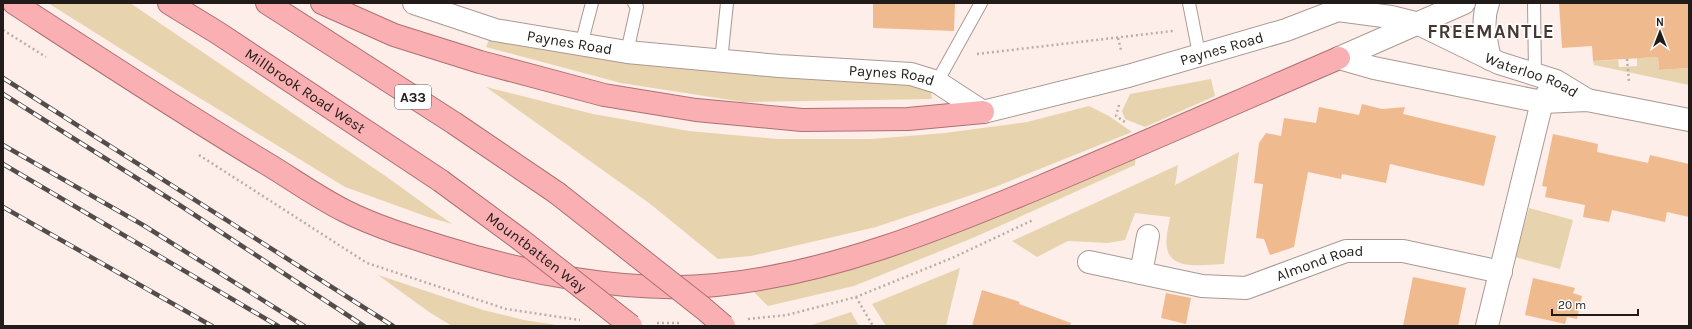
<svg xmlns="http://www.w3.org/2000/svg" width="1692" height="329" font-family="Karla,sans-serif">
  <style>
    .green { fill: #e8d3af }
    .building { fill: #f0ba8f }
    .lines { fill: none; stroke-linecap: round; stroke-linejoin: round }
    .service-casing { stroke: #aa9993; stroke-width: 14 }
    .minor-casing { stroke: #aa9993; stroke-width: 24 }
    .tertiary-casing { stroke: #aa9993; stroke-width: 24 }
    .trunk-casing { stroke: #ad7071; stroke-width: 24 }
    .path { stroke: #bbaeaa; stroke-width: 2.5; stroke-dasharray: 2 3; stroke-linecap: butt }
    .service { stroke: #fff; stroke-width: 12 }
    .minor { stroke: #fff; stroke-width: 22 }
    .tertiary { stroke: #fff; stroke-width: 22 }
    .trunk { stroke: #fab0b3; stroke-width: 22 }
    .rail-casing { stroke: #544c4a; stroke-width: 4.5 }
    .rail { stroke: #fff; stroke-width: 3; stroke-dasharray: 9; stroke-linecap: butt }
    .trunk-bridge-casing { stroke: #ad7071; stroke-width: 24; stroke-linecap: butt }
    .trunk-bridge { stroke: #fab0b3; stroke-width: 22 }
    .labels { text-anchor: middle; stroke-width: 3; stroke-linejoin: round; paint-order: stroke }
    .shield { fill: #fff; stroke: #645f5e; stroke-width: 1 }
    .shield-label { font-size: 14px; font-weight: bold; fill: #211b19 }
    .street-label { font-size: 15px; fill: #211b19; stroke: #fff }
    .district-label { font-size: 19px; font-weight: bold; letter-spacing: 1px; fill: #453733; stroke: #fff }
  </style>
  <rect width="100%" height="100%" fill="#fdeee9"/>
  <path class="green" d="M48 3H130L384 175 452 224 428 217 345 187 175 83Z
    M489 40 574 54 919 81 931 89 932 99 743 102 621 83 486 47Z
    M1658 57 1659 70 1689 68V85L1594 65 1593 61 1618 60 1619 67 1637 66V58Z
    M1211 79 1215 96 1145 127 1125 119 1122 111 1130 94Z
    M486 87 593 114 689 131 778 139H871L945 133 1027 122 1089 106 1109 116 1132 132 995 187 876 227 751 256 718 259 649 203Z
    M1239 152 1224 264C1207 264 1171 272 1167 248 1165 238 1169 226 1170 217L1135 213 1125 240 1108 243 1068 241 1037 257 1012 241 1178 165 1175 185Z
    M1136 153 1135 165 975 237 854 286 768 306 753 291 918 248 1005 213Z
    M1529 208 1573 220 1560 269 1515 257Z
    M960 268 946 326H886L872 304Z
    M378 275 483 310 524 320 563 326H452L429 312Z
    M851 312 859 326H809Z"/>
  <path class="building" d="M873 3H955L954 31 873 28Z
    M1559 3H1689V68L1659 70 1658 57 1593 61 1592 46 1562 48Z
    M1362 104 1382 109 1405 107 1403 114 1496 136 1484 186 1390 164 1386 183 1342 174 1341 179 1308 172 1294 247 1270 255 1264 239 1256 238 1263 184 1254 183 1259 143 1266 133 1281 136 1284 118 1316 123 1319 107 1359 115Z
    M1553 134 1598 144 1597 152 1648 163 1650 155 1689 164V217L1667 212 1665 222 1612 210 1609 222 1583 217 1585 205 1545 197 1547 187 1542 186Z
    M1413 277 1466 288 1458 326H1403Z
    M1533 278 1575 288 1573 293 1582 296 1577 319 1567 317 1565 324 1525 315Z
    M982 290 1020 302 1019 304 1071 323 1070 326H972Z
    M1166 293 1191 298 1186 324 1161 318Z"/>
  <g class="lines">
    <defs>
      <path id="service" d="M1189 3 1199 54
        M1534 3 1535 74
        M581 45 592 3
        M627 52 637 7 634 3
        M721 61 727 3
        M937 82 981 3"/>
      <g id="minor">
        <path id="s1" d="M414 3 495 30 627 52 779 66 911 74 937 82 983 112"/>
        <path id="s2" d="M1089 262 1202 286 1246 288 1346 251H1403L1501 272"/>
        <path d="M1141 273 1148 236"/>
        <path d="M1487 326 1542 102 1552 87"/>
      </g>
      <g id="tertiary">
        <path d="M1488 3C1481 22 1486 40 1490 59"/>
        <path id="s3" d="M1338 10 1391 17 1419 24 1499 63 1556 81 1587 100"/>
        <path d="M1339 58 1374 68 1542 102 1587 100 1689 120"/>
        <path d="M1339 58 1464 3"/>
        <path id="s4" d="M983 112 1128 76 1286 30 1338 10 1350 3"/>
      </g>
      <g id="trunk">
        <path d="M14 3C97 57 179 111 264 162 291 178 317 197 345 211 375 226 407 236 439 246 524 273 627 294 716 285 829 274 937 230 1040 187 1140 145 1239 101 1339 58"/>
        <path id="s5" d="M169 3 218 33 441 181"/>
        <path d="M267 3 454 123 557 193"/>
        <path d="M322 3 394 35 480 62 604 95 696 110 802 120 908 119 983 112"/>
      </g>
    </defs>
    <use href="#service" class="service-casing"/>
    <use href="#minor" class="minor-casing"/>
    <use href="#tertiary" class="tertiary-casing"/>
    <use href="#trunk" class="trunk-casing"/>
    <path class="path" d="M3 30 46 57
      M1118 38 1121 50
      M977 54 1173 31
      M1627 59 1629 82
      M1119 105 1116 116 1125 122
      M199 155 367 263 506 309 580 320
      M856 297 873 326
      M748 319 787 315 856 297 952 258 1033 220
      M657 323H680"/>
    <use href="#service" class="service"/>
    <use href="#minor" class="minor"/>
    <use href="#tertiary" class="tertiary"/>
    <use href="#trunk" class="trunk"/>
    <defs>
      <path id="rail" d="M3 78 393 326
        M3 94 181 206 364 326
        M3 145 143 225 304 326
        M3 164 278 326
        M3 207 212 326"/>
    </defs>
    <use href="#rail" class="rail-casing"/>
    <use href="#rail" class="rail"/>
    <defs>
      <g id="trunk-bridge">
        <path id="s6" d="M441 181 521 240 631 326"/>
        <path d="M557 193 703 308 724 326"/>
      </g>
    </defs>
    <use href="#trunk-bridge" class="trunk-bridge-casing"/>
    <use href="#trunk-bridge" class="trunk-bridge"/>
  </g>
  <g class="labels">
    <rect class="shield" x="395" y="85" width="36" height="24" rx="3"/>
    <g class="shield-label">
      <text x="413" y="102">A33</text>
    </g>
    <g class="street-label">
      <text dy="5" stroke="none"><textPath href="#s1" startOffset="161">Paynes Road</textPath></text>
      <text dy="5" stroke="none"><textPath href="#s4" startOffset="247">Paynes Road</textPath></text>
      <text dy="5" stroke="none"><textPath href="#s3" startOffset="206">Waterloo Road</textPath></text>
      <text dy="5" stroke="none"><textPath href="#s1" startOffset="485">Paynes Road</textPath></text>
      <text dy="5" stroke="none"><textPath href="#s5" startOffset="162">Millbrook Road West</textPath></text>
      <text dy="5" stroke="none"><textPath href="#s6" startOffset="119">Mountbatten Way</textPath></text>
      <text dy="5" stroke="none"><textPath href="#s2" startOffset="238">Almond Road</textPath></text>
    </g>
    <g class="district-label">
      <text x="1491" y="38">FREEMANTLE</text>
    </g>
  </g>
  <rect width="1692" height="329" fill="none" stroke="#211b19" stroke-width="8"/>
  <g transform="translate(1660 32)" stroke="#ffffff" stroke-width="3" paint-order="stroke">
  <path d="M0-3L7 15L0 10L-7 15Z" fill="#211b19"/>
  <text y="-6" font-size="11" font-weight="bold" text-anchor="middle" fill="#211b19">N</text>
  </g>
  <path d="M1552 309v6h86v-6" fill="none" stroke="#211b19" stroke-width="2"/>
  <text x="1558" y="309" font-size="12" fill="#211b19" stroke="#ffffff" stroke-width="3" paint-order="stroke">20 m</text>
</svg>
